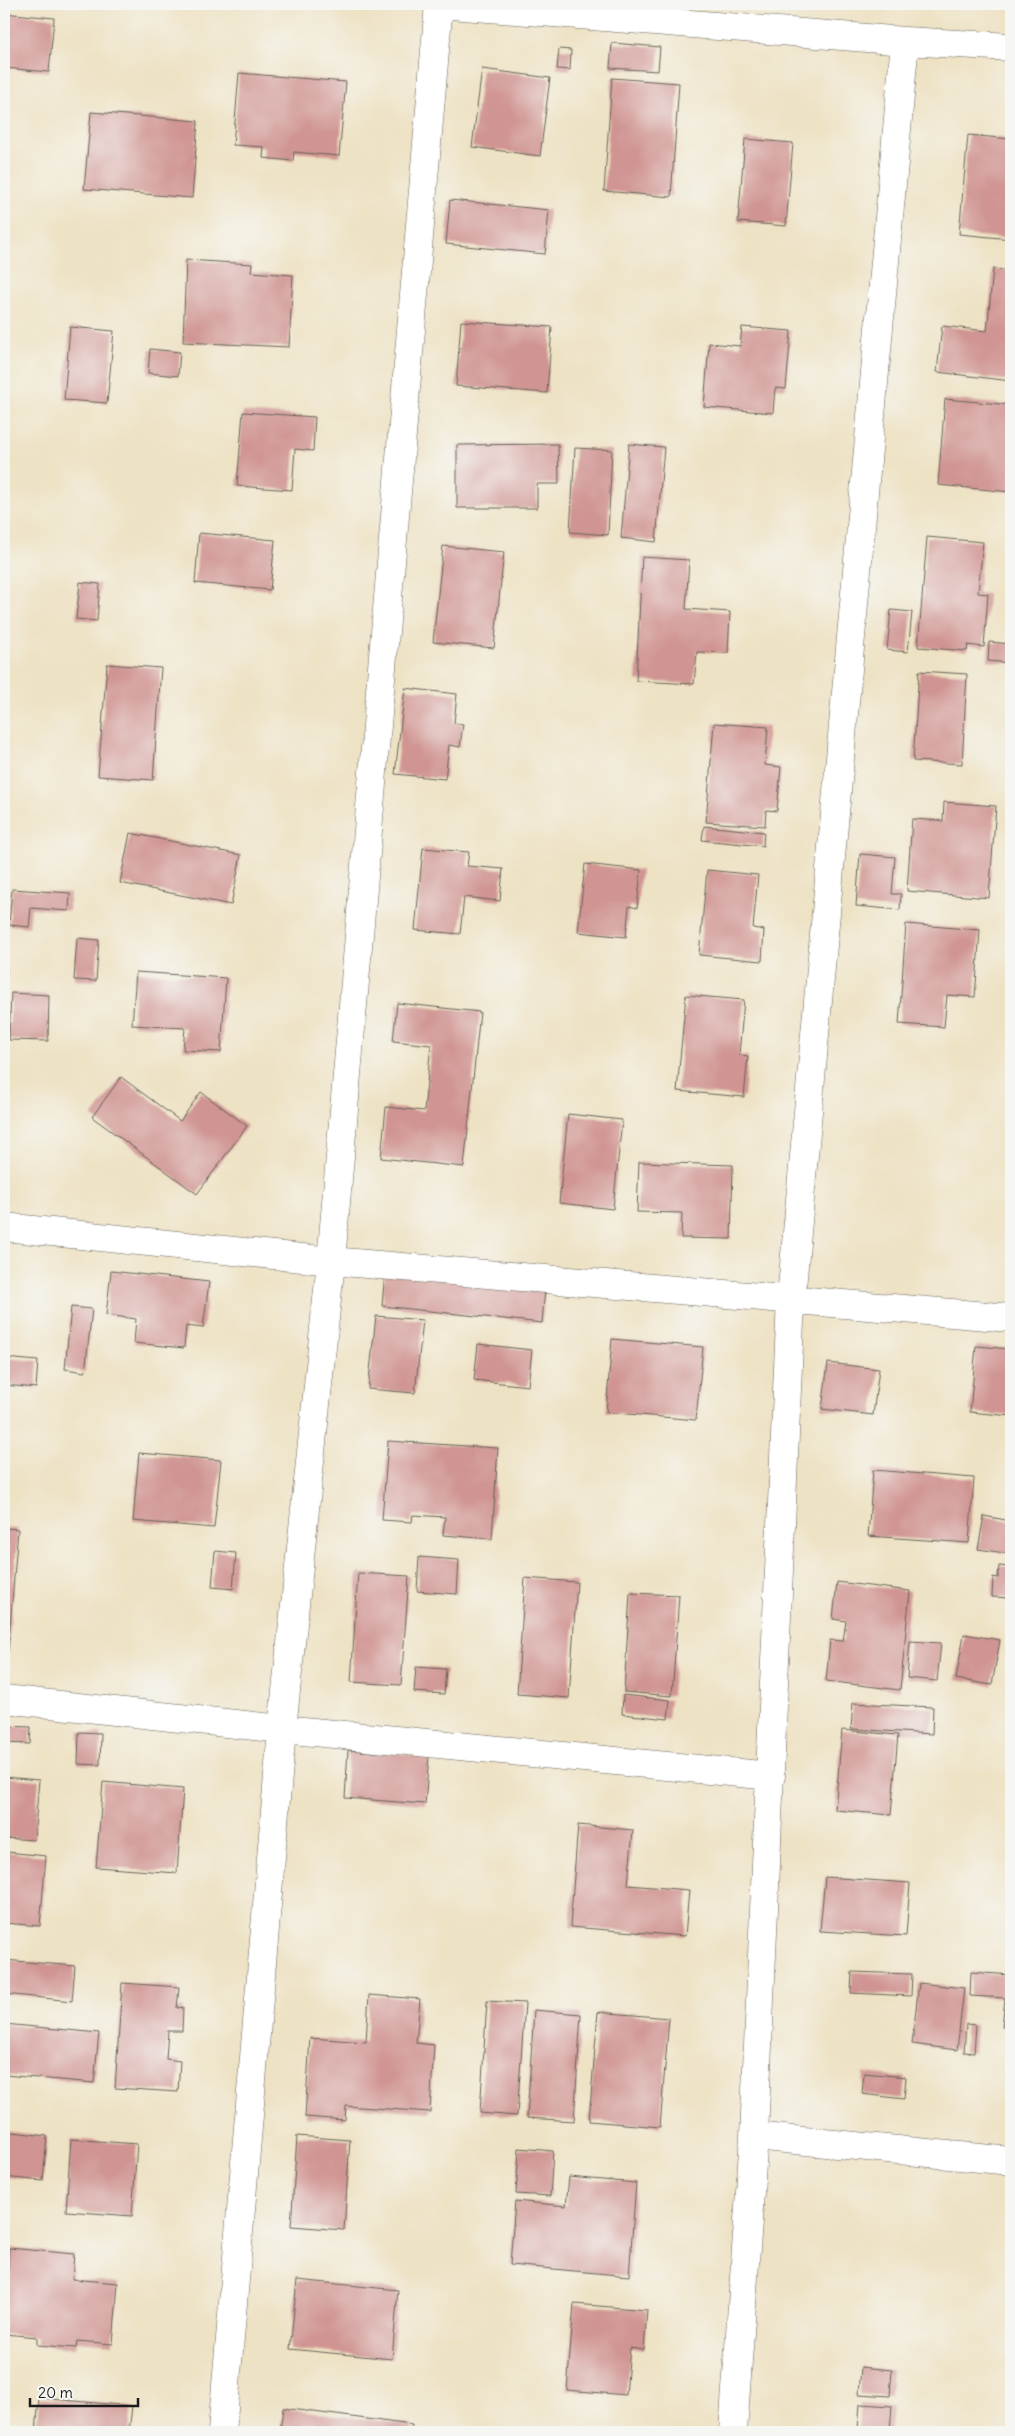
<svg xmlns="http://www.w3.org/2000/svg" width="1015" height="2436" font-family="Delius,sans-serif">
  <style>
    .building { fill: #d09593 }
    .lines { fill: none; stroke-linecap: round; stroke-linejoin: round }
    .street-casing { stroke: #666157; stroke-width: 29 }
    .street { stroke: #fff; stroke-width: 28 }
  </style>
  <rect width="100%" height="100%" fill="#f6f6f2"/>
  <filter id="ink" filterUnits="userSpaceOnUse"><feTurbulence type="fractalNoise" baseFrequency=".02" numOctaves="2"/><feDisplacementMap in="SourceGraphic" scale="10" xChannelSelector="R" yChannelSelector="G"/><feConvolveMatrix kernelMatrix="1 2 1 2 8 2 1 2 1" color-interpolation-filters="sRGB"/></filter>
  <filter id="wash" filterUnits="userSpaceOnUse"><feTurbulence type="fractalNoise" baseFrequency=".0096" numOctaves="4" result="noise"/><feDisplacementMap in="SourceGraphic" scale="20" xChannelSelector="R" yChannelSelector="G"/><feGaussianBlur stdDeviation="1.12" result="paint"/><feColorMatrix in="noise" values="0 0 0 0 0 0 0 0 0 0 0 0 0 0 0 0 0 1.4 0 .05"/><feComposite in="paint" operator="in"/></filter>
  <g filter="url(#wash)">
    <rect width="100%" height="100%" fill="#eee2c4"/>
    <g id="blocks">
      <path class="building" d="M4 13 54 18 49 72 4 68Z
        M612 43 660 47 658 71 610 68Z
        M559 49 571 50 570 70 557 69Z
        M482 69 550 78 540 156 472 147Z
        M239 73 346 82 339 156 294 152 293 161 263 158 264 147 233 145Z
        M612 78 679 83 671 197 604 191Z
        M91 112 198 121 192 198 84 189Z
        M968 135 1011 139V239L959 234Z
        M745 139 793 143 786 226 738 222Z
        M450 200 549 210 545 254 446 244Z
        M186 260 252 264 251 272 293 275 289 347 183 342Z
        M993 269 1011 271V381L937 372 942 326 987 331Z
        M461 321 552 327 547 393 456 386Z
        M70 327 114 331 107 403 64 400Z
        M742 327 791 331 786 389 775 388 773 413 704 407 709 343 740 346Z
        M150 349 180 352 178 376 148 373Z
        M945 399 1011 405V492L938 485Z
        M243 412 315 417 313 451 295 449 292 490 237 486Z
        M558 444 559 484H537V508H457V445Z
        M629 444 664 447 656 542 621 538Z
        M575 448 612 450 608 535 570 532Z
        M199 533 275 540 270 590 195 583Z
        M927 537 983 542 978 593 988 594 984 647 968 645 967 651 918 647Z
        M443 546 504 552 494 648 433 642Z
        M642 557 689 560 686 609 730 612 728 653 697 652 694 684 636 681Z
        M80 582 100 584 97 621 76 619Z
        M891 610 912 612 908 652 887 650Z
        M989 642 1011 644V663L988 661Z
        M107 664 161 668 153 780 98 776Z
        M919 671 967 674 962 764 913 761Z
        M405 688 457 694 454 723 463 724 460 747 449 745 445 779 395 774Z
        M714 723 768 727 765 765 781 767 777 811 766 810 765 826 706 822Z
        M944 802 996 806 989 898 907 891 912 819 943 821Z
        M704 826 764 832 763 846 702 840Z
        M130 833 241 855 231 905 120 883Z
        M423 848 469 852 467 866 503 869 500 901 464 897 460 934 415 930Z
        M860 854 895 857 892 894H901L900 910 856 906Z
        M585 864 641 870 637 908 629 906 626 937 578 932Z
        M707 870 758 875 753 928 764 930 762 961 699 955Z
        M12 889 70 893 69 911 31 908 29 927 9 925Z
        M906 924 980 930 975 997 947 995 944 1027 899 1024Z
        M77 938 99 940 96 981 74 980Z
        M4 970H7L5 989H4Z
        M136 972 226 978 221 1052 183 1050 185 1028 132 1025Z
        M11 993 49 995 48 1041 9 1040Z
        M686 995 744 1000 739 1055 748 1056 744 1097 677 1091Z
        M397 1003 480 1012 464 1167 381 1158 386 1107 424 1111 431 1045 393 1041Z
        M121 1077 180 1121 201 1092 247 1126 197 1194 92 1117Z
        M568 1114 622 1120 613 1209 559 1203Z
        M639 1162 733 1165 731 1239 681 1238 682 1213 637 1212Z
        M111 1271 209 1282 203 1328 186 1326 184 1348 134 1343 136 1319 106 1315Z
        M385 1272 545 1289 542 1323 382 1306Z
        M71 1307 92 1309 85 1372 65 1369Z
        M376 1316 423 1320 415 1393 368 1389Z
        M612 1339 703 1347 696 1420 606 1412Z
        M478 1344 532 1350 528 1386 474 1380Z
        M976 1346 1011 1349V1416L970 1412Z
        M4 1358 38 1361 36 1388 4 1385Z
        M828 1363 879 1369 873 1415 822 1409Z
        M388 1441 498 1448 492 1539 443 1535 445 1517 413 1515 412 1522 382 1520Z
        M139 1453 221 1460 214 1528 133 1521Z
        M873 1470 974 1478 969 1543 868 1536Z
        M984 1516 1011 1521V1554L978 1549Z
        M4 1528 18 1529 8 1651H4Z
        M215 1551 236 1553 233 1589 212 1587Z
        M419 1557 459 1560 457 1594 417 1591Z
        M999 1566 1011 1567V1598L992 1597 993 1577 998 1578Z
        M358 1573 409 1576 401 1685 351 1682Z
        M525 1578 577 1582 569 1698 517 1694Z
        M837 1582 910 1591 900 1690 826 1681 830 1640 843 1641 846 1621 833 1619Z
        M630 1593 679 1595 672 1696 624 1692Z
        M964 1634 1000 1640 992 1685 956 1679Z
        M910 1641 941 1643 937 1681 907 1678Z
        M416 1667 446 1669 444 1694 414 1692Z
        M623 1695 670 1700 668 1719 622 1714Z
        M853 1703 933 1707 932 1734 851 1729Z
        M4 1726 31 1727 30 1744 4 1743Z
        M842 1730 898 1735 891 1815 835 1810Z
        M79 1732 101 1733 100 1765 78 1764Z
        M348 1750 429 1756 425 1804 345 1798Z
        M4 1777 39 1780 34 1840 4 1838Z
        M103 1782 183 1789 177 1873 96 1867Z
        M578 1825 633 1830 628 1885 689 1890 685 1936 570 1927Z
        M7 1852 46 1856 40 1926 4 1923Z
        M825 1877 910 1883 906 1936 820 1931Z
        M4 1960 75 1966 72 2001 4 1994Z
        M852 1972 912 1974 911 1996 851 1993Z
        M971 1972 1011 1975V2028L1002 2027 1005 1998 970 1996Z
        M122 1983 179 1987 177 2008 183 2007 182 2031H168L166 2059 180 2061 178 2092 115 2088Z
        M919 1983 964 1988 957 2050 912 2044Z
        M369 1995 420 1999 416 2043 434 2045 430 2112 346 2106 345 2120 305 2117 310 2038 366 2042Z
        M487 2001 525 2003 517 2116 480 2113Z
        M534 2010 581 2014 574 2121 527 2118Z
        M598 2012 669 2018 660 2127 589 2121Z
        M4 2024 99 2033 94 2083 4 2075Z
        M966 2024 976 2025 974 2053 964 2052Z
        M864 2073 906 2077 904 2099 862 2094Z
        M4 2131 47 2136 43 2181 4 2177Z
        M297 2136 350 2140 344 2230 291 2226Z
        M71 2139 137 2144 132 2216 66 2211Z
        M519 2148 553 2151 550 2196 516 2194Z
        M569 2177 636 2183 629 2276 510 2265 515 2201 566 2206Z
        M9 2248 74 2254 72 2279 118 2283 113 2344 77 2341 76 2348 37 2345V2337L4 2334Z
        M297 2280 398 2290 392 2359 290 2349Z
        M574 2304 647 2310 644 2350 630 2348 626 2395 567 2390Z
        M861 2367 892 2370 890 2396 859 2394Z
        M39 2398 132 2406 129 2432H36Z
        M860 2404 892 2406 890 2431 858 2429Z
        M283 2408 412 2425 411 2432H280Z"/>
    </g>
  </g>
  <g filter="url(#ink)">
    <use href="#blocks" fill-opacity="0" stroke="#666157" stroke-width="1"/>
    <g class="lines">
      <defs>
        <path id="street" d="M438 4 905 41 1011 47
          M4 1227 331 1261 1011 1318
          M4 1699 282 1729 771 1776
          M754 2136 1011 2161
          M222 2432 282 1729 331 1261 439 4
          M733 2432 754 2136 791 1299 905 41"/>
      </defs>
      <use href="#street" class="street-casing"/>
      <use href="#street" class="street"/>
    </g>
  </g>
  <rect width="1015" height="2436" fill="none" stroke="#f6f6f2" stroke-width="20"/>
  <path d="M30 2398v8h108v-8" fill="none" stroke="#1c1c1c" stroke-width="2.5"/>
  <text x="38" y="2398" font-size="15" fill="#1c1c1c" stroke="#f6f6f2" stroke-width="4" paint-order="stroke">20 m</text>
</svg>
